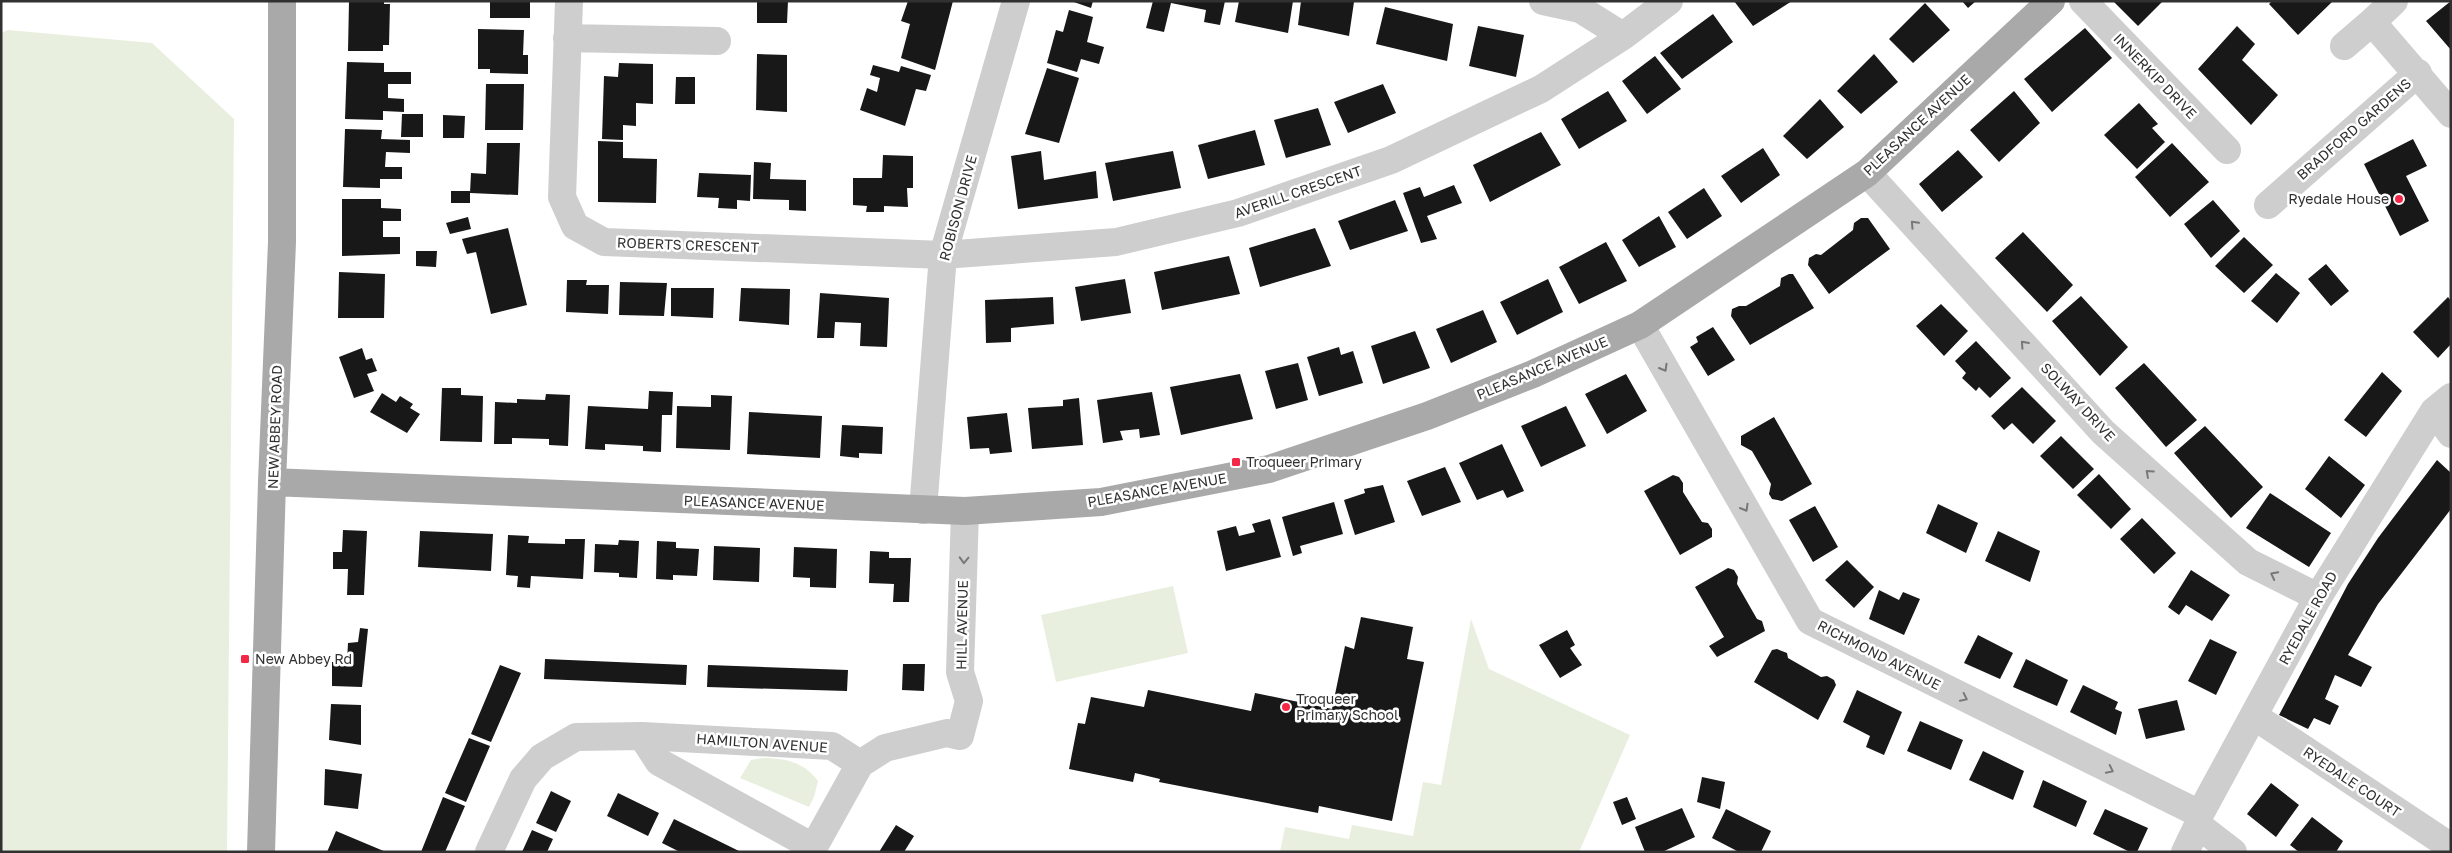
<svg xmlns="http://www.w3.org/2000/svg" width="2452" height="853" font-family="'Golos Text',sans-serif">
  <style>
    .green { fill: #e8efde }
    .building { fill: #181818 }
    .lines { fill: none; stroke-linecap: round; stroke-linejoin: round }
    .minor { stroke: #cecece; stroke-width: 28 }
    .primary { stroke: #a9a9a9; stroke-width: 28 }
    .oneway { stroke: #787878 }
    .poi-dot { fill: #f42746; stroke: #fff; stroke-width: 2 }
    .labels { text-anchor: middle; stroke-width: 5; stroke-linejoin: round; paint-order: stroke }
    .street-label { font-size: 14px; fill: #313131; stroke: #fff }
    .poi-label { font-size: 14px; fill: #313131; stroke: #fff; text-anchor: start }
  </style>
  <rect width="100%" height="100%" fill="#fff"/>
  <path class="green" d="M8 30 152 43 234 119 227 852H1V33Z
    M1173 586 1188 653 1056 682 1041 615Z
    M1471 619 1489 669 1630 735 1579 852H1280L1285 827 1349 839 1352 825 1413 836 1423 782 1441 785Z
    M762 758C785 758 804 762 818 781L814 797 809 807 740 778 751 760Z"/>
  <path class="building" d="M349 1H384V4H390L389 45H383V51H348Z
    M490 1H530V18H490Z
    M757 1H788L787 23H757Z
    M908 1H953L935 70 901 58 910 24 901 21Z
    M1071 1H1093L1091 8Z
    M1153 1H1225L1220 25 1204 22 1206 10 1171 3 1164 32 1146 28Z
    M1239 1H1293L1288 33 1235 22Z
    M1301 1 1354 2 1349 36 1298 25Z
    M1734 1H1792L1753 26Z
    M1962 1H1976L1968 8Z
    M2113 1H2163L2138 26Z
    M2272 1H2333L2298 35 2269 4Z
    M2451 1V50L2426 21Z
    M1925 3 1950 30 1913 63 1889 39Z
    M1385 7 1453 24 1447 61 1376 44Z
    M1069 10 1093 17 1087 42 1104 47 1099 64 1081 59 1077 72 1047 63 1056 30 1063 32Z
    M1713 14 1733 42 1682 79 1660 53Z
    M1478 26 1524 35 1516 77 1469 66Z
    M2237 26 2255 44 2242 60 2278 95 2251 125 2198 69Z
    M2085 28 2112 58 2052 112 2024 79Z
    M478 29 524 30 523 55H528V74L490 73V69H478Z
    M757 54 787 55V112L756 110Z
    M1874 54 1898 82 1861 114 1837 91Z
    M1655 56 1681 89 1647 114 1622 81Z
    M347 62 384 63V72H411V84H388V98L404 99V112L383 111V120L345 119Z
    M619 63 653 64V104L636 103V126L623 125V140L602 139 604 76 618 77Z
    M873 65 899 72 901 66 931 75 926 91 916 89 905 126 860 110 867 88 877 92 880 78 870 75Z
    M1047 68 1079 78 1059 143 1025 134Z
    M676 77H695V104H675Z
    M486 84H524L523 130H485Z
    M1383 84 1396 113 1348 133 1334 102Z
    M1608 91 1627 121 1579 149 1561 119Z
    M2014 91 2040 123 1999 162 1970 130Z
    M1820 99 1844 127 1807 159 1783 136Z
    M2139 103 2158 124 2152 128 2165 142 2137 169 2104 135Z
    M1318 108 1331 145 1286 158 1274 120Z
    M402 114H423V137H401Z
    M443 115 465 116 464 138H443Z
    M345 129 382 130 381 139 410 140V153L386 152 385 167H402V179H380V188L343 187Z
    M1255 130 1265 165 1208 179 1198 145Z
    M1541 132 1561 165 1490 202 1473 165Z
    M2413 139 2427 166 2406 176 2429 221 2400 236 2364 164Z
    M598 141 623 142V158L657 159 656 203 598 202Z
    M487 143H520L518 195 470 193 471 173 486 174Z
    M2172 143 2209 182 2170 217 2135 177Z
    M1763 148 1780 175 1741 203 1721 176Z
    M1958 150 1983 177 1942 212 1919 184Z
    M1041 151 1044 180 1096 171 1098 198 1018 209 1011 156Z
    M1173 151 1181 188 1113 201 1105 163Z
    M883 155 913 156V188H907L908 207 884 206V212H866L867 206 853 205V178H882Z
    M754 162 771 163 770 179 806 180V211L789 210V200L753 199Z
    M699 173 751 175 750 201 737 200V209L718 208 719 198 697 197Z
    M1454 185 1462 203 1427 216 1437 239 1421 243 1403 193 1420 187 1424 197Z
    M1704 188 1722 216 1687 239 1668 212Z
    M451 191H470V203H451Z
    M342 199H381V208L401 209V221H383V237H400V254L342 256Z
    M1395 200 1408 231 1350 250 1338 221Z
    M2213 200 2240 231 2211 258 2184 224Z
    M1659 216 1676 247 1639 267 1622 240Z
    M468 217 471 229 450 234 446 223Z
    M1861 218H1868L1890 249 1829 294 1808 265 1809 258 1816 254 1821 255 1853 230 1854 223Z
    M508 228 527 305 491 314 476 252 467 254 462 239Z
    M1315 228 1331 266 1260 287 1249 248Z
    M2023 232 2073 285 2047 312 1995 258Z
    M2244 237 2273 265 2244 293 2215 266Z
    M1606 242 1627 281 1579 304 1559 267Z
    M416 251H437L436 267 416 266Z
    M1229 256 1240 294 1162 310 1154 272Z
    M2326 264 2349 291 2331 306 2308 279Z
    M339 272 385 274 384 318H338Z
    M2276 273 2300 293 2277 323 2251 301Z
    M1789 274H1793L1814 308 1750 345 1731 316 1732 309 1739 306H1746L1780 286 1781 278Z
    M1125 279 1131 313 1081 321 1075 287Z
    M1548 279 1563 312 1517 335 1500 302Z
    M567 280H587L586 285H609L608 314 566 312Z
    M620 282 667 283 664 316 619 315Z
    M671 288H714L713 318 671 316Z
    M741 288 790 289 789 325 739 321Z
    M820 293 889 298 887 347 860 346 861 323 835 322 834 338H817Z
    M2081 296 2128 347 2100 376 2052 321Z
    M1053 297 1054 324 1011 328V342L986 343 985 300Z
    M2448 297 2451 301V344L2438 358 2413 332Z
    M1941 304 1968 331 1944 356 1916 326Z
    M1483 310 1497 342 1451 363 1436 329Z
    M1713 327 1735 360 1708 376 1690 347 1698 342 1696 337Z
    M1415 331 1430 368 1383 384 1371 346Z
    M1976 341 2011 378 1990 398 1979 387 1976 391 1962 378 1966 373 1955 361Z
    M1339 347 1341 355 1353 351 1363 383 1319 396 1307 357Z
    M362 348 366 360 372 358 377 371 367 374 374 391 354 398 339 357Z
    M1298 363 1308 400 1276 409 1265 371Z
    M2144 363 2197 420 2166 447 2115 388Z
    M2382 372 2402 391 2366 437 2344 420Z
    M1240 374 1253 419 1181 435 1170 387Z
    M1626 374 1647 411 1607 434 1585 394Z
    M2022 387 2056 421 2033 444 2012 423 2004 430 1991 416Z
    M442 388H461V395L483 396 482 442 440 441Z
    M649 391 673 392 672 415H662L661 452 643 451V446L605 444V450L585 449 588 406 648 409Z
    M1152 392 1160 435 1140 438 1139 429 1120 431 1123 440 1103 443 1097 400Z
    M382 393 396 402 400 396 413 404 410 408 420 414 407 433 370 412Z
    M546 394 570 395 568 446 549 445V439L512 438V444H494L495 402 517 403V399L545 400Z
    M711 395 732 396 730 450 676 448 677 406 711 407Z
    M1079 398 1083 445 1032 449 1028 408 1063 406V400Z
    M1566 406 1586 446 1541 467 1521 426Z
    M749 412 822 416 820 458 747 454Z
    M1007 413 1012 452 990 454 989 448 970 449 967 417Z
    M1774 417 1812 484 1782 501 1772 499 1769 494 1771 484 1752 451 1741 445V436Z
    M842 425 883 427 882 454 859 453V458L840 456Z
    M2205 426 2263 487 2231 518 2174 453Z
    M2061 436 2094 469 2073 489 2040 456Z
    M1502 444 1524 491 1507 498 1503 490 1477 500 1459 463Z
    M2329 456 2365 485 2341 518 2305 489Z
    M2437 460 2451 473V509L2378 604 2348 655 2372 667 2361 687 2335 675 2325 699 2339 706 2330 725 2314 718 2308 729 2279 715 2348 584 2378 538Z
    M1445 467 1461 502 1422 516 1407 481Z
    M2099 474 2131 509 2111 529 2077 495Z
    M1673 475 1679 477 1683 483V492L1702 522 1708 523 1712 529V537L1680 555 1644 491Z
    M1383 485 1395 522 1355 535 1344 500 1365 493 1364 489Z
    M2270 493 2331 533 2309 567 2246 528Z
    M1334 502 1343 534 1300 546 1302 553 1293 556 1282 517Z
    M1938 504 1978 523 1966 553 1926 533Z
    M1815 506 1838 547 1813 562 1789 520Z
    M2142 518 2176 553 2154 574 2120 539Z
    M1270 519 1281 557 1226 571 1217 531 1236 526 1239 536 1255 532 1252 524Z
    M343 530 367 531 364 595H347L348 569H333V552H342Z
    M420 531 493 534 491 571 418 567Z
    M1998 531 2040 551 2030 582 1985 561Z
    M508 535 529 536 528 543 565 544V539H585L583 579 531 576 530 588 517 587 518 576 506 575Z
    M619 540 639 541 637 578 619 577V573L594 572 595 544 618 545Z
    M657 541 676 542V548L699 549 697 576 673 575V580L656 579Z
    M714 546 760 548 759 582 713 580Z
    M794 547 837 549 836 588 810 587V578L793 577Z
    M870 551 889 552V558H911L909 602H893L894 584 869 583Z
    M1847 560 1874 587 1854 608 1825 580Z
    M1728 568 1734 570 1738 577 1737 584 1757 619 1762 621 1765 631 1717 657 1709 646 1724 637 1695 587Z
    M2191 570 2230 595 2212 621 2186 605 2179 615 2168 607Z
    M1879 590 1899 600 1903 592 1920 599 1904 635 1869 619Z
    M1361 617 1413 627 1407 659 1424 662 1392 821 1319 806 1318 813 1159 782 1160 779 1135 773 1133 782 1069 769 1078 723 1085 724 1091 697 1144 707 1148 690 1251 711 1255 693 1332 709 1345 646 1354 649Z
    M360 628 368 629 362 687 332 686V662L347 661 348 643 358 642Z
    M1567 630 1575 645 1570 648 1582 665 1560 678 1539 645Z
    M1978 635 2013 653 2000 679 1964 663Z
    M2210 639 2237 652 2216 695 2188 681Z
    M1777 649 1787 653 1788 658 1821 677 1827 676 1834 680 1836 685 1818 720 1754 682 1772 650Z
    M545 659 687 665 686 685 544 679Z
    M2026 659 2068 680 2057 706 2013 687Z
    M903 664H925L924 691 902 690Z
    M500 665 521 673 491 742 471 734Z
    M708 665 848 670 847 691 707 687Z
    M2083 685 2118 702 2115 709 2122 712 2116 735 2070 712Z
    M1857 690 1902 712 1884 755 1866 747 1870 736 1843 722Z
    M2177 700 2185 730 2146 739 2138 709Z
    M331 704 361 705V745L329 740Z
    M1920 721 1963 740 1951 770 1907 751Z
    M469 738 490 746 466 802 445 793Z
    M1983 751 2024 771 2013 800 1969 780Z
    M325 769 362 774 358 809 324 805Z
    M1702 777 1725 782 1720 809 1697 802Z
    M2043 780 2087 801 2076 827 2033 807Z
    M2271 783 2299 805 2276 837 2247 814Z
    M551 791 571 801 556 832 536 823Z
    M618 793 659 813 648 836 607 816Z
    M443 797 465 806 445 852H421Z
    M1627 797 1636 819 1622 825 1613 802Z
    M1682 808 1695 837 1662 852H1645L1635 827Z
    M1726 809 1771 831 1761 852H1739L1712 838Z
    M2105 809 2148 828 2137 852H2130L2093 834Z
    M2312 817 2343 841 2336 852H2299L2290 845Z
    M674 819 741 852H680L662 843Z
    M896 825 914 836 904 852H879Z
    M532 830 553 839 547 852H522Z
    M336 831 386 852H327Z"/>
  <g class="lines">
    <path class="minor" d="M569 1 562 197 575 226 604 242 943 255 1116 242 1238 213 1391 160 1541 89 1623 36 1669 1
      M1543 1 1580 9 1623 36
      M2083 1 2227 150
      M2394 1 2372 22 2451 114
      M567 38 717 41
      M2344 46 2372 22
      M1867 173 2103 432 2248 562 2318 597
      M2268 205 2418 73
      M1640 325 1810 621 2200 814
      M2434 411 2451 434
      M923 510 943 255 1016 1
      M2254 716 2451 847
      M642 736 659 762 813 847
      M2198 825 2233 852
      M489 852 523 779 542 757 576 737 642 736 832 746 860 764
      M811 852 860 764 885 748 947 733 960 736 969 701 960 672 965 511
      M2185 852 2198 825 2200 814 2318 597 2434 411 2451 397"/>
    <path class="primary" d="M272 482 965 511 1101 502 1269 469 1427 416 1533 374 1640 325 1867 173 2051 1
      M261 852 272 482 282 242V1"/>
  </g>
  <defs><path id="oneway-chevron" d="M-2-3.5L2.5 0L-2 3.5" fill="none" stroke-width="1.6" stroke-linecap="round" stroke-linejoin="round" transform="scale(1.25)"/></defs>
  <g class="oneway">
    <use href="#oneway-chevron" transform="translate(1914 224) rotate(-133)"/>
    <use href="#oneway-chevron" transform="translate(2024 344) rotate(-132)"/>
    <use href="#oneway-chevron" transform="translate(1664 368) rotate(60)"/>
    <use href="#oneway-chevron" transform="translate(2149 473) rotate(-138)"/>
    <use href="#oneway-chevron" transform="translate(1745 508) rotate(60)"/>
    <use href="#oneway-chevron" transform="translate(964 560) rotate(92)"/>
    <use href="#oneway-chevron" transform="translate(2274 575) rotate(-153)"/>
    <use href="#oneway-chevron" transform="translate(1964 698) rotate(26)"/>
    <use href="#oneway-chevron" transform="translate(2110 770) rotate(26)"/>
  </g>
  <g class="poi-dot">
    <circle cx="2399" cy="199" r="5"/>
    <rect x="1231" y="457" width="10" height="10" rx="2.5"/>
    <rect x="240" y="654" width="10" height="10" rx="2.5"/>
    <circle cx="1286" cy="707" r="5"/>
  </g>
  <g class="labels">
    <g class="street-label">
      <text transform="translate(2155 76) rotate(46)" y="5">INNERKIP DRIVE</text>
      <text transform="translate(1917 125) rotate(-43)" y="5">PLEASANCE AVENUE</text>
      <text transform="translate(2354 129) rotate(-41)" y="5">BRADFORD GARDENS</text>
      <text transform="translate(1298 192) rotate(-19)" y="5">AVERILL CRESCENT</text>
      <text transform="translate(958 208) rotate(-75)" y="5">ROBISON DRIVE</text>
      <text transform="translate(688 245) rotate(2)" y="5">ROBERTS CRESCENT</text>
      <text transform="translate(1542 368) rotate(-23)" y="5">PLEASANCE AVENUE</text>
      <text transform="translate(2078 402) rotate(47)" y="5">SOLWAY DRIVE</text>
      <text transform="translate(275 427) rotate(-88)" y="5">NEW ABBEY ROAD</text>
      <text transform="translate(1157 490) rotate(-10)" y="5">PLEASANCE AVENUE</text>
      <text transform="translate(754 503) rotate(2)" y="5">PLEASANCE AVENUE</text>
      <text transform="translate(2308 618) rotate(-61)" y="5">RYEDALE ROAD</text>
      <text transform="translate(962 625) rotate(-89)" y="5">HILL AVENUE</text>
      <text transform="translate(1879 655) rotate(27)" y="5">RICHMOND AVENUE</text>
      <text transform="translate(762 743) rotate(4)" y="5">HAMILTON AVENUE</text>
      <text transform="translate(2352 782) rotate(34)" y="5">RYEDALE COURT</text>
    </g>
    <g class="poi-label">
      <text x="2389" y="204" text-anchor="end">Ryedale House</text>
      <text x="1246" y="467">Troqueer Primary</text>
      <text x="255" y="664">New Abbey Rd</text>
      <text x="1296" y="704">Troqueer<tspan x="1296" dy="16">Primary School</tspan></text>
    </g>
  </g>
  <rect width="2452" height="853" fill="none" stroke="#313131" stroke-width="5"/>
</svg>
